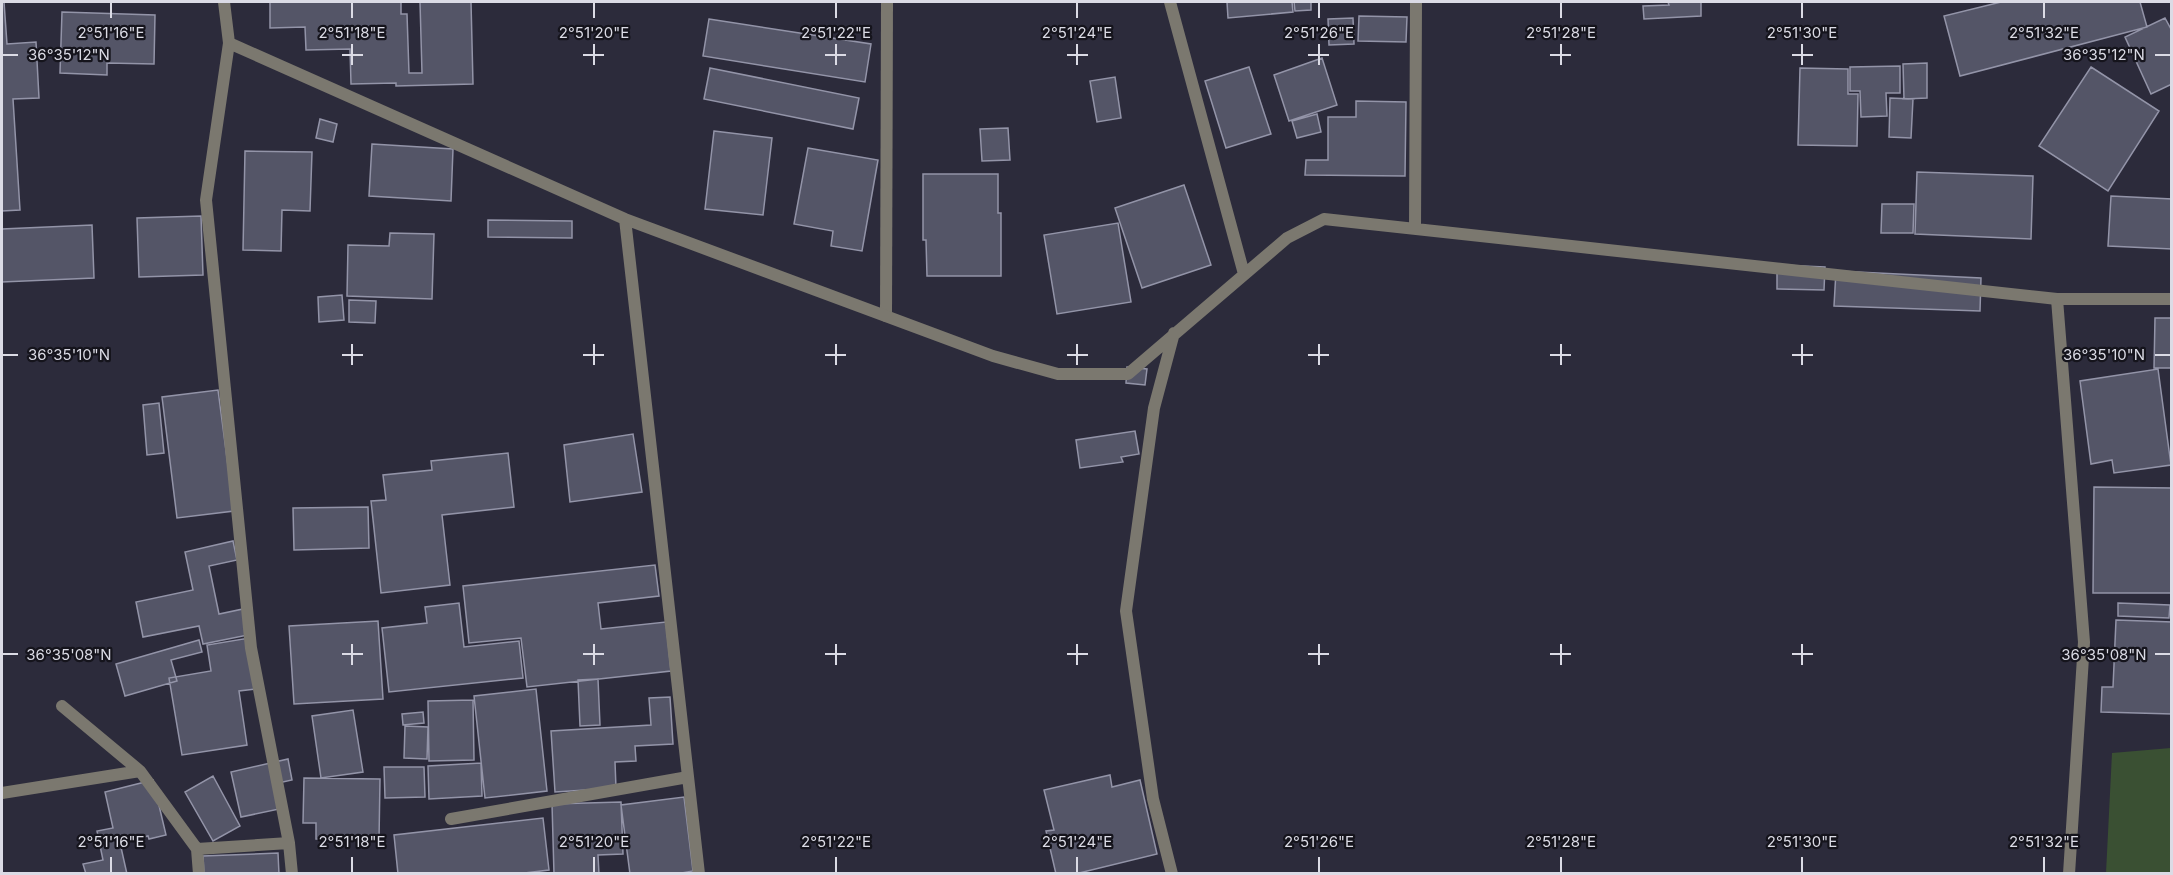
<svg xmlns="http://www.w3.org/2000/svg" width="2173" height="875" viewBox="0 0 2173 875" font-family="Inter,sans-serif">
  <rect width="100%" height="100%" fill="#2c2b3b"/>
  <path fill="#3a5033" d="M2171,748V873H2106L2112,753Z"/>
  <path fill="#545567" stroke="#9394a8" stroke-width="1.5" d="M2,2H4L7,44L36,42L39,98L13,99L20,210L2,211Z
    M270,2H401V14H407L409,73H422L420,2H471L473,84L396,86V83L351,84L350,49L306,50L305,27L270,28Z
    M1227,2H1292L1293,12L1228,18Z
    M1294,2H1311V10L1295,11Z
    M1668,2H1701V16L1644,19L1643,6L1669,5Z
    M2001,2H2140L2147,27L1960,76L1944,16Z
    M62,12L155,15L154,64L107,63V75L60,73Z
    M1359,16L1407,17L1406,42L1358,41Z
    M1353,18L1354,44L1329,45L1328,19Z
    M2165,18L2172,31V84L2151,94L2125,37Z
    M709,19L871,44L865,82L703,56Z
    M1322,58L1337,105L1289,121L1274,75Z
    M1927,63V98L1904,99L1903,64Z
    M1900,66V93H1886L1887,116L1861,117L1860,91H1850V67Z
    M1249,67L1271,134L1226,148L1205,81Z
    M2091,67L2159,111L2108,191L2039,146Z
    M710,68L859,98L853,129L704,99Z
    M1800,68L1848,69V94H1858L1857,146L1798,145Z
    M1115,77L1121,118L1097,122L1090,81Z
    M1890,98L1913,99L1911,138L1889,137Z
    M1356,101L1406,102L1405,176L1305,175L1306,160H1328V117H1356Z
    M1317,114L1321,132L1297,138L1292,121Z
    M320,119L337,124L333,142L316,138Z
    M1008,128L1010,160L982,161L980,129Z
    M714,131L772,138L763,215L705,209Z
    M372,144L453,149L451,201L369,196Z
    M808,148L878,160L862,251L831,246L833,231L794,224Z
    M245,151L312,152L310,211L282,210L281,251L243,250Z
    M1917,172L2033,176L2031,239L1915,234Z
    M923,174H998V213H1001V276H927L926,240H923Z
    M1184,185L1211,265L1142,288L1115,208Z
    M2111,196L2172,199V249L2108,246Z
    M1882,204H1914L1913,233H1881Z
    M201,216L203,275L139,277L137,218Z
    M488,220L572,221V238L488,237Z
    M1118,223L1131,302L1057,314L1044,235Z
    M92,225L94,278L2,282V229Z
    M390,233L434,234L432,299L347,296L348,245L389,246Z
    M1777,265L1825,267L1824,290L1777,289Z
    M1836,271L1981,278L1980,311L1834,306Z
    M342,295L344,320L319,322L318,297Z
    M349,300L376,301L375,323L349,322Z
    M2155,318H2172V368H2154Z
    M1127,367L1147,369L1145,385L1126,383Z
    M2158,369L2171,465L2114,473L2112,460L2091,464L2080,381Z
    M218,390L234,511L177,518L162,397Z
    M159,403L164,453L147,455L143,405Z
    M1135,431L1139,454L1121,457L1123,462L1080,468L1076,440Z
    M633,434L642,492L570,502L564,445Z
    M508,453L514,507L442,515L450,585L381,593L371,501L386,500L383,475L432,470L431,461Z
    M2094,487L2172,488V593H2093Z
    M368,507L369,548L294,550L293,508Z
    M233,541L237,560L209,566L219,614L243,609L248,635L203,644L199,626L143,637L136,602L193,590L185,552Z
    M655,565L659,596L598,603L601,629L666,622L671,671L527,687L521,638L469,643L463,586Z
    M459,603L464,647L519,641L523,678L389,692L382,628L427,623L425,607Z
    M2118,603L2170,605L2169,618L2118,616Z
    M2116,620L2172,622V714L2101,712L2102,687H2113Z
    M378,621L383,699L294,704L289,626Z
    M249,638L257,689L239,691L247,745L182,755L169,678L211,671L207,645Z
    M199,640L202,652L171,660L177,681L125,696L116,664Z
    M598,679L600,725L580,726L578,680Z
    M536,689L547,791L485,798L474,696Z
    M670,697L673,744L635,746L636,761L615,762L616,788L555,792L551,731L651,725L649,698Z
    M473,700L474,760L429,761L428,701Z
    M353,710L363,772L321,778L312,716Z
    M423,712L424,723L403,725L402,714Z
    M405,726L428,727L427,759L404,758Z
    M288,759L292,780L278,783L284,808L241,817L231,772Z
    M481,763L482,796L429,799L428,766Z
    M384,767H424L425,797L385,798Z
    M1110,775L1112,787L1140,780L1157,854L1075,874H1056L1046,831L1054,830L1044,790Z
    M213,776L240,826L213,841L185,792Z
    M304,778L380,779L379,840L316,839V823H303Z
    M153,780L166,835L149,839L148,836L120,843L127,874H86L83,864L103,860L97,831L113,828L105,792Z
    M684,797L693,871L676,874H630L621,805Z
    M621,802L623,854L598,855L599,874H554L552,804Z
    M543,818L549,870L516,874H398L394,835Z
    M278,853L279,874H204L203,856Z"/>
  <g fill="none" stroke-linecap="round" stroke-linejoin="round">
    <path stroke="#7b786f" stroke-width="12" d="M886,316L887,2"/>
    <path stroke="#7b786f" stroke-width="12" d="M224,2L229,43L625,219L993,356L1058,374H1128L1287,238L1324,219L2057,299
      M1170,2L1244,274
      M229,43L206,200L251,648L289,843L292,874
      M625,219L699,874
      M1415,229L1416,2
      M62,706L140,771L197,849L199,874
      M2,793L140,771
      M451,819L688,777
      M197,849L289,843
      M1172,874L1153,799L1126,611L1154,408L1174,333"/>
    <path stroke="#7b786f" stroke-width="12" d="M2069,874L2084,642L2057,299H2172"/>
  </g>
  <path fill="none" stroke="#dbdbe5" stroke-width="2" d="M111,3V18M352,3V18M594,3V18M836,3V18M1077,3V18M1319,3V18M1561,3V18M1802,3V18M2044,3V18M352,44V65M594,44V65M836,44V65M1077,44V65M1319,44V65M1561,44V65M1802,44V65M3,55H18M342,55H363M583,55H604M825,55H846M1067,55H1088M1308,55H1329M1550,55H1571M1792,55H1813M2155,55H2170M352,344V365M594,344V365M836,344V365M1077,344V365M1319,344V365M1561,344V365M1802,344V365M3,355H18M342,355H363M583,355H604M825,355H846M1067,355H1088M1308,355H1329M1550,355H1571M1792,355H1813M2155,355H2170M352,644V665M594,644V665M836,644V665M1077,644V665M1319,644V665M1561,644V665M1802,644V665M3,654H18M342,654H363M583,654H604M825,654H846M1067,654H1088M1308,654H1329M1550,654H1571M1792,654H1813M2155,654H2170M111,857V872M352,857V872M594,857V872M836,857V872M1077,857V872M1319,857V872M1561,857V872M1802,857V872M2044,857V872"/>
  <g font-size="15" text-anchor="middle" fill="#dbdbe5" stroke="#15141c" stroke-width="4.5" stroke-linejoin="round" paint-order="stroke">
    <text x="111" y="38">2°51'16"E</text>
    <text x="352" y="38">2°51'18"E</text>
    <text x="594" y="38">2°51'20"E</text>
    <text x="836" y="38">2°51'22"E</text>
    <text x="1077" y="38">2°51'24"E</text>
    <text x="1319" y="38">2°51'26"E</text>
    <text x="1561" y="38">2°51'28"E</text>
    <text x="1802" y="38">2°51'30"E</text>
    <text x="2044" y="38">2°51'32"E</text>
    <text x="69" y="60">36°35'12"N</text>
    <text x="2104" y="60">36°35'12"N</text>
    <text x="69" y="360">36°35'10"N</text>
    <text x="2104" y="360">36°35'10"N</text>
    <text x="69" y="660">36°35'08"N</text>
    <text x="2104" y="660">36°35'08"N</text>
    <text x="111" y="847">2°51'16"E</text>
    <text x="352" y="847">2°51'18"E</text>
    <text x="594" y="847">2°51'20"E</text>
    <text x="836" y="847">2°51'22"E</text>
    <text x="1077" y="847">2°51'24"E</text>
    <text x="1319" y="847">2°51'26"E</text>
    <text x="1561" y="847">2°51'28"E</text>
    <text x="1802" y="847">2°51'30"E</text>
    <text x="2044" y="847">2°51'32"E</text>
  </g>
  <rect width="2173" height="875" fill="none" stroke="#dbdbe5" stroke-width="6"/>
</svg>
